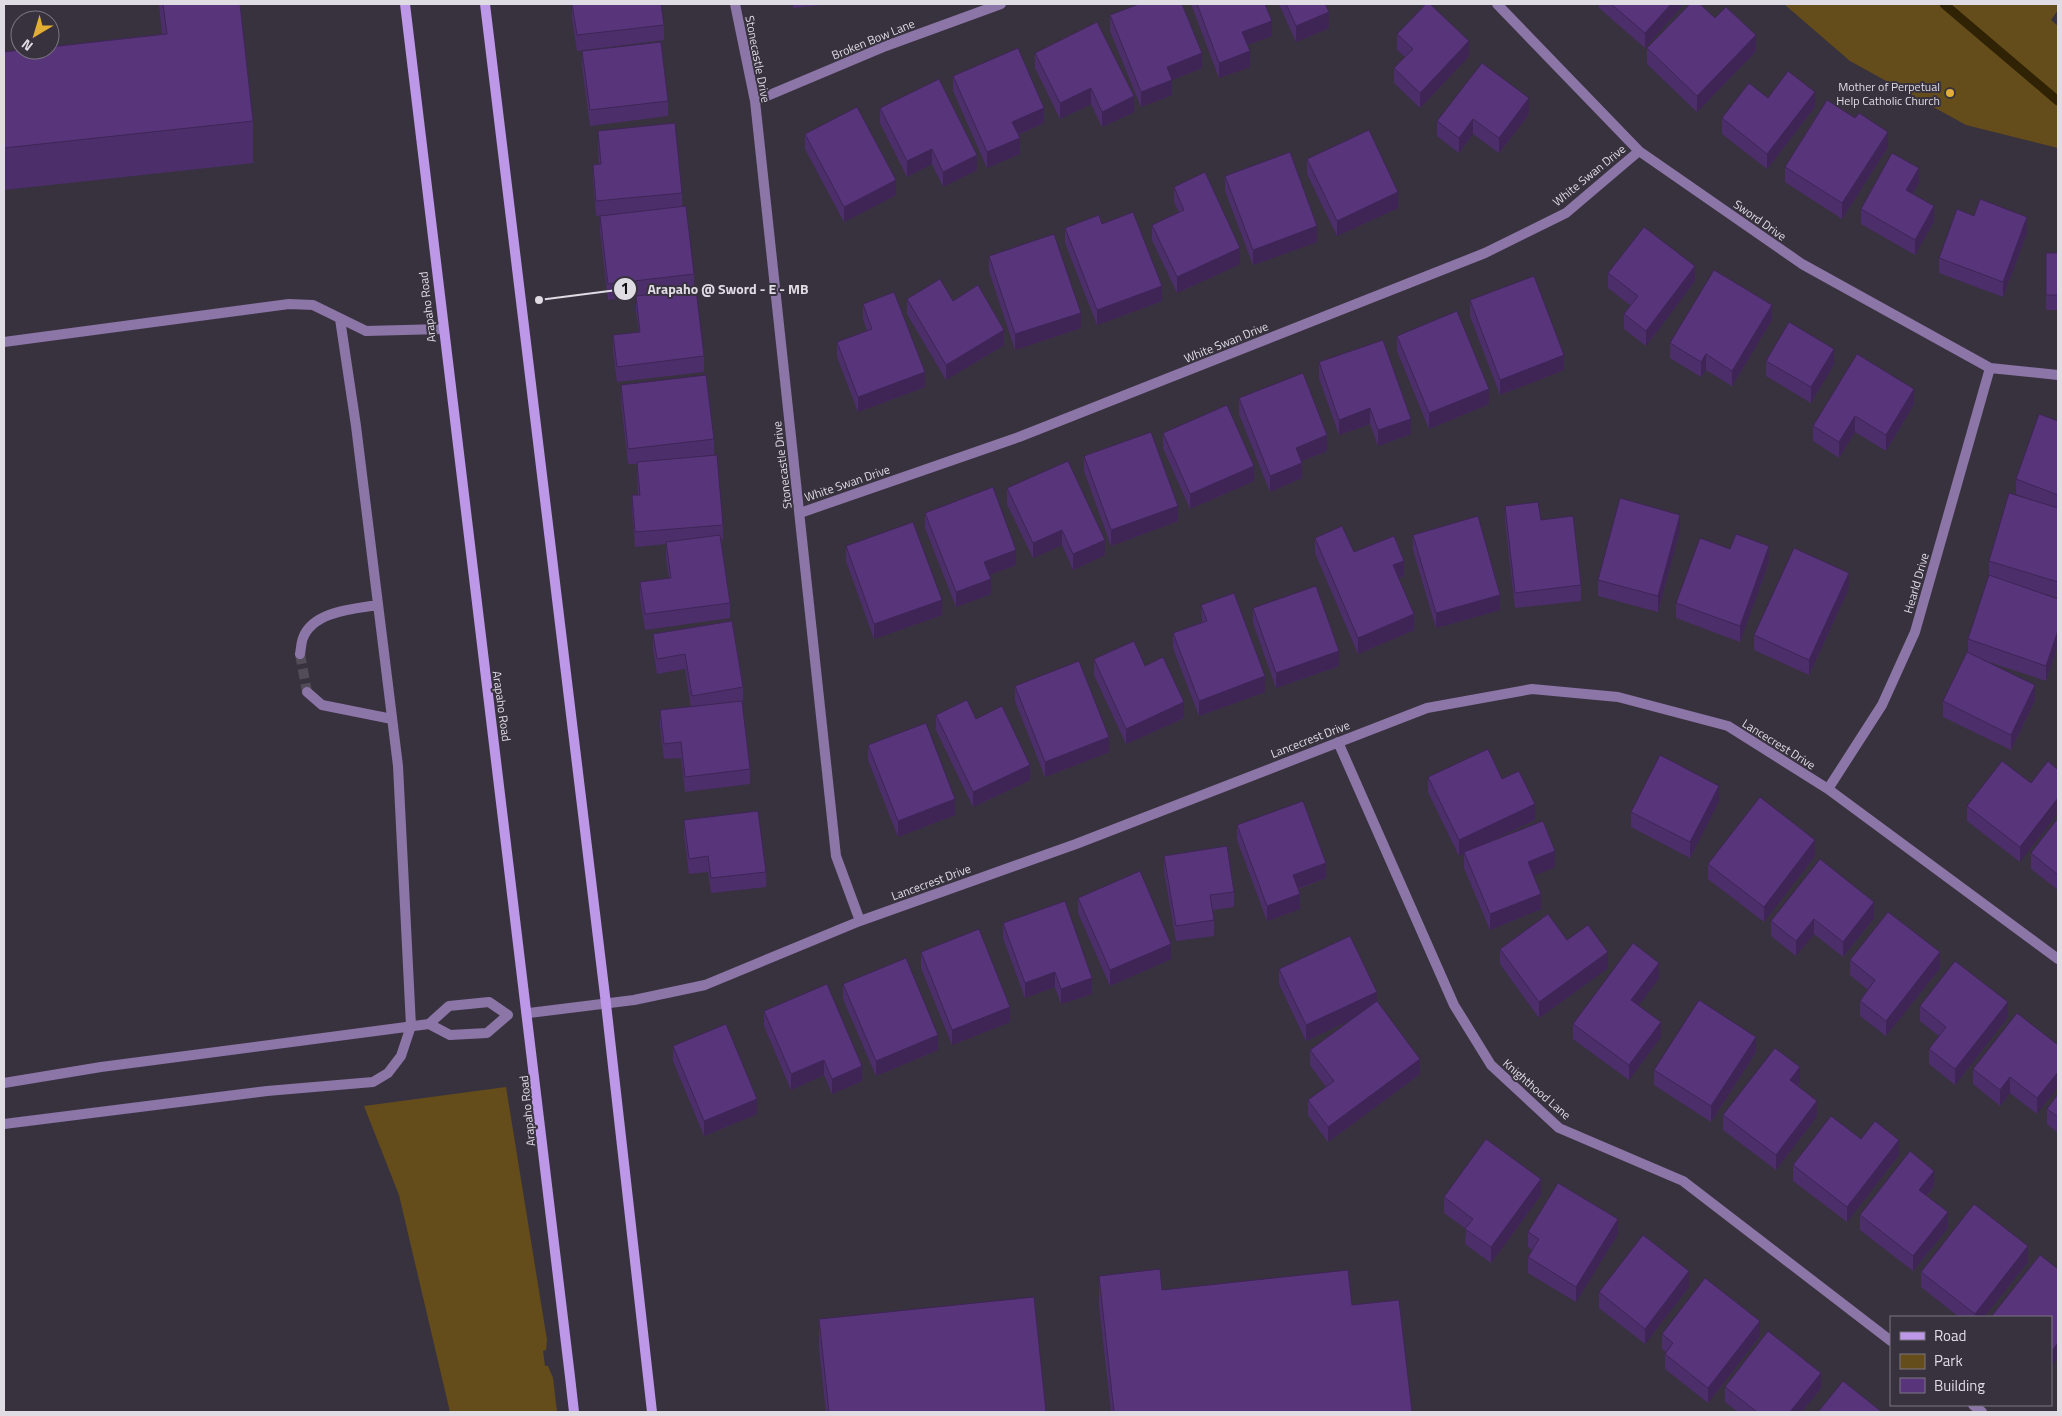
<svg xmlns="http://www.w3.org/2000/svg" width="2062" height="1416" viewBox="0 0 2062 1416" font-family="'Titillium Web',sans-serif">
  <rect width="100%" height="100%" fill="#38323f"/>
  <path fill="#644d1a" d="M1784,4H2058V10L2051,20L2058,26V148L1966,125L1850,61Z
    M506,1087L547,1340L546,1350L543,1351L545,1366H548L553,1378L557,1412H450L399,1195L364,1106Z"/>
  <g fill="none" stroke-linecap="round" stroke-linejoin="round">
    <path stroke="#2f2205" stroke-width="9" d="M1944,4L2058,101"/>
    <path stroke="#514c58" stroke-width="10" stroke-dasharray="10 5" stroke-linecap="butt" d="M300,654L307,692"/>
    <path stroke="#8c75a7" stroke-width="10" d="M735,4L755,101L836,856L860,921
      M1497,4L1639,151L1802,264L1990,368L2058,375
      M755,101L886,46L1001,4
      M4,342L289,304L313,305L366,331L442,329
      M800,513L1019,437L1485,253L1566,213L1639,151
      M300,654C301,649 301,643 303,638C313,611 354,609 378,605
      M307,692L322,705L392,719
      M1338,742L1454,1005L1491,1065L1559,1128L1683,1181L1891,1341
      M1828,789L1882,705L1915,632L1990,368
      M529,1013L634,1000L705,985L860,921L1076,844L1427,708L1532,689L1618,697L1728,726L1828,789L2058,959
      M4,1083L101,1067L429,1024L449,1006L489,1002L508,1015L487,1033L450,1035L429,1024
      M4,1124L267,1091L373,1082L388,1073L401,1056L411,1026L398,766L356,426L340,319
      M1973,1405L1982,1412"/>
    <path stroke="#bd97e8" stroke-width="10" d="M405,4C459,473 521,942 574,1412
      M485,4L606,1004L652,1412"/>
  </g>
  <path fill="#4c2e6a" d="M159,4H240L253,121V163L4,190V52L162,34Z
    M572,4L664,25V40L577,51L572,19Z
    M793,4H833L793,8Z
    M1191,4H1265L1272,36L1247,45L1250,67L1219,78Z
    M1279,4H1327H1325L1329,28L1296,42Z
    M1599,4H1684L1645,48L1599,8Z
    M1110,15L1202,68L1172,80V95L1141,107L1110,31Z
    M1715,18L1756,51L1697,112L1647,64V48Z
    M1397,34L1469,56L1420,108L1394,83V68L1405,57L1397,50Z
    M582,51L668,101V116L590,126L582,66Z
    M1035,53L1134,112L1102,127L1091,104L1060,119L1035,68Z
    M953,76L1044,123L1018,135L1020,154L987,168L953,91Z
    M1768,98L1815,107L1767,169L1722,134V118Z
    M880,108L977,170L943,187L932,164L907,177L880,123Z
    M1529,114L1499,153L1473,134L1459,153L1437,136V121Z
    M598,131L682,193V206L694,274V289L704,356V372L617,382L613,350V335L639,332L636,311V296L608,300L600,231V216L604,215L596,216L593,180V165L599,164L598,146Z
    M805,134L896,195L844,222L805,149Z
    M1888,147L1842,219L1785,182V167Z
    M1307,159L1398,208L1337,236L1307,174Z
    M1225,176L1317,242L1253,265L1225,191Z
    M1919,183L1912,194L1934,221L1915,255L1861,224V209Z
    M1174,187L1240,264L1177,293L1152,240V225L1179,212L1174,202Z
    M1974,216L2027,233L2003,297L1939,273V258Z
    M1102,224L1162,301L1097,325L1065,243V228Z
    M2046,253H2058V310H2046Z
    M989,256L1081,328L1015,350L989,271Z
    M1608,273L1695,281L1646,346L1624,329V314L1630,305L1608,288Z
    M907,299L953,301L1004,345L946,380L907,314Z
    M1470,300L1564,370L1500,395L1470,316Z
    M863,304L925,387L858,412L837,357V342L867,331L863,319Z
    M1772,320L1732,386L1706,370L1701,377L1670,358V343Z
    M1397,336L1489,404L1429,429L1397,351Z
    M1857,354L1914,404L1886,451L1855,432L1839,458L1813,441V426Z
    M1766,361L1834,364L1811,403L1766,376Z
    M1319,362L1411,434L1378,446L1370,424L1339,435L1319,378Z
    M621,385L714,439V455L694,457L723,525V540H721L730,603V618L645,630L640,598V582L669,578L666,558V544L635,547L632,511V495H638L637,477V464H628L621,401Z
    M1239,398L1327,451L1301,461L1302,478L1270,492L1239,414Z
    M2058,421V598L2036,591L2058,599V645L2046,681L1980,659L2035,700L2011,750L1943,717V701L1968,653V639L1989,577V561L2031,500L2016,494V479Z
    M1163,433L1254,481L1190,509L1163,448Z
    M1084,456L1178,521L1111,546L1084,471Z
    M1007,488L1105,555L1073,570L1062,545L1033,558L1007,504Z
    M1505,506L1541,520L1581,585V601L1515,608L1505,521Z
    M925,513L1016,565L989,575L991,594L956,607L925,528Z
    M1680,530L1658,612L1598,596V580Z
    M1413,535L1500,610L1436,628L1413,550Z
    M1315,538L1354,552L1404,576L1399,578L1414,630L1358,654L1315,553Z
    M846,546L942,615L874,639L846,561Z
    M1730,549L1769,562L1740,642L1676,618V603Z
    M1849,588L1809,675L1754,650V635Z
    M1201,605L1265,692L1199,716L1173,648V633L1202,622Z
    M1253,608L1339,666L1276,688L1253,623Z
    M653,634L743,687V703H742L750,769V784L685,792L681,758L664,759L660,726V710L691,707L685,669L657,674L653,649Z
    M1094,659L1145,666L1184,718L1126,744L1094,675Z
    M1015,686L1109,752L1045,777L1015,701Z
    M936,715L976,719L1030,780L973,807L936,730Z
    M868,745L955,815L898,837L868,760Z
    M1428,777L1502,779L1535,820L1475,848L1555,867L1533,875L1541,909L1490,930L1464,868V853L1459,856L1428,792Z
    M2031,783L2020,862L1967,821V806Z
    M1719,801L1690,858L1631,827V812Z
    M2058,818V890L2031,869V853Z
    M684,820L766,872V887L711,893L708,872L689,874L684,835Z
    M1237,825L1326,878L1298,889L1300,909L1267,921L1237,840Z
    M1164,856L1234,892V907L1213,910L1214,920V936L1176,941L1164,871Z
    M1815,856L1764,922L1708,879V864Z
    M1820,859L1874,918L1843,957L1814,934L1796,956L1771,936V921Z
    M1078,898L1171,959L1110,986L1078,913Z
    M1003,923L1092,994L1061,1004L1055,987L1025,998L1003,938Z
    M1500,949L1608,968L1539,1018L1500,964Z
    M921,952L1010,1022L952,1045L921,968Z
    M1850,960L1940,968L1886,1036L1860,1016V1001L1868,990L1850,975Z
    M1279,969L1377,1001L1420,1074L1328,1142L1308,1115V1100L1326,1087L1310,1065V1050L1352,1019L1306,1041L1279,984Z
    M1659,978L1638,1006L1661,1037L1629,1080L1573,1039V1024Z
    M843,984L938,1050L876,1076L843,999Z
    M1920,1006L2008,1017L1955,1085L1929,1064V1049L1939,1036L1920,1021Z
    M764,1011L862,1081L832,1094L824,1075L791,1090L764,1026Z
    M2058,1045L2037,1114L2010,1093L2000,1106L1973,1084V1069Z
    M673,1046L757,1114L704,1136L673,1061Z
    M1756,1052L1711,1122L1654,1085V1070Z
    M1800,1082L1798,1086L1817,1116L1776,1170L1723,1130V1115Z
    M2058,1094V1133L2047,1124V1109Z
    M1899,1155L1847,1222L1793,1181V1165Z
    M1934,1186L1927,1196L1948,1228L1913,1271L1860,1230V1215Z
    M1541,1195L1491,1263L1465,1244L1466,1229L1444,1213V1197Z
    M1528,1232L1618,1234L1576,1302L1528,1273V1257L1532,1250L1528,1247Z
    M2028,1262L1984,1317H1959L1921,1287V1272Z
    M1099,1276L1162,1290L1352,1305L1412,1412H1111L1099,1305Z
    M1689,1287L1645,1344L1599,1308V1292Z
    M819,1319L1046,1412H826L819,1348Z
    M1662,1334L1760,1336L1708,1403L1665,1369V1354L1666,1352L1662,1349Z
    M2058,1366V1383H2057V1367Z
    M1725,1387L1821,1388L1802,1412H1738L1725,1402Z"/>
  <path fill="#3e2556" d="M1671,4H1684L1645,48V33Z
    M1329,12V28L1296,42V26Z
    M1272,21V36L1242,47V32Z
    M1756,35V51L1697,112V96Z
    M1469,41V56L1420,108V93Z
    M1250,51V67L1219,78V63Z
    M1202,53V68L1172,80V95L1141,107V92L1167,67Z
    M1091,88V104L1060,119V103Z
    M1815,92V107L1767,169V154Z
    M1134,96V112L1102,127V112Z
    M1529,98V114L1499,153V138Z
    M1044,108V123L1012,137V122Z
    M1473,119V134L1459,153V138Z
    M1888,132V147L1842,219V203Z
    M1020,138V154L987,168V152Z
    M932,149V164L907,177V161Z
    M977,155V170L943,187V172Z
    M1919,168V183L1906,205V190Z
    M896,180V195L844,222V207Z
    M1398,192V208L1337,236V221Z
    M1934,206V221L1915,255V240Z
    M2027,217V233L2003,297V282Z
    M1317,226V242L1253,265V250Z
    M1240,248V264L1177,293V277Z
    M1695,266V281L1646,346V331Z
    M1162,286V301L1097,325V310Z
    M1772,305V320L1732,386V371Z
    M1081,313V328L1015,350V334Z
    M1004,330V345L946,380V365Z
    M1834,349V364L1811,403V387Z
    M1706,354V370L1701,377V362Z
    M1564,355V370L1500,395V380Z
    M925,372V387L858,412V397Z
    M1489,389V404L1429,429V413Z
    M1914,389V404L1886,451V435Z
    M1370,408V424L1339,435V420Z
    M1855,416V432L1839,458V442Z
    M1411,419V434L1378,446V430Z
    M1327,435V451L1296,463V448Z
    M1302,463V478L1270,492V476Z
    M1254,466V481L1190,509V494Z
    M1178,506V521L1111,546V530Z
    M1680,515V530L1658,612V596Z
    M1062,530V545L1033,558V543Z
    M1105,540V555L1073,570V554Z
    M1769,546V562L1740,642V626Z
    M1016,550V565L984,577V562Z
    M1404,561V576L1393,580V565Z
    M1849,573V588L1809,675V660Z
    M991,579V594L956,607V592Z
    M1500,595V610L1436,628V613Z
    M942,600V615L874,639V624Z
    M1414,614V630L1358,654V638Z
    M2058,630V645L2046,681V666Z
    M1339,651V666L1276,688V673Z
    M1265,676V692L1199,716V701Z
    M2035,685V700L2011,750V735Z
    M1184,702V718L1126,744V729Z
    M1109,737V752L1045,777V762Z
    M1030,765V780L973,807V792Z
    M1719,786V801L1690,858V842Z
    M2058,798V813L2020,862V847Z
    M955,799V815L898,837V821Z
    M1535,804V820L1459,856V840Z
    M1815,840V856L1764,922V907Z
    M1555,851V867L1528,878V862Z
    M1326,863V878L1293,890V875Z
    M1300,894V909L1267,921V906Z
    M1541,894V909L1490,930V914Z
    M1874,902V918L1843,957V942Z
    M1814,919V934L1796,956V941Z
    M1171,944V959L1110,986V970Z
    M1608,952V968L1539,1018V1002Z
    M1940,952V968L1886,1036V1021Z
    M1659,963V978L1631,1016V1000Z
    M1055,972V987L1025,998V983Z
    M1092,978V994L1061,1004V989Z
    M1377,992V1007L1306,1041V1025Z
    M2008,1002V1017L1955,1085V1069Z
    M1010,1007V1022L952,1045V1030Z
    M1661,1022V1037L1629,1080V1065Z
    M938,1035V1050L876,1076V1061Z
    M1756,1037V1052L1711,1122V1106Z
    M1420,1059V1074L1328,1142V1127Z
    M824,1060V1075L791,1090V1074Z
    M862,1066V1081L832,1094V1079Z
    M1800,1067V1082L1790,1095V1080Z
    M2058,1072V1087L2037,1114V1098Z
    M2010,1077V1093L2000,1106V1090Z
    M757,1099V1114L704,1136V1121Z
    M1817,1101V1116L1776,1170V1155Z
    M1899,1140V1155L1847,1222V1207Z
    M1934,1171V1186L1919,1205V1190Z
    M1541,1179V1195L1491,1263V1247Z
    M1948,1212V1228L1913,1271V1256Z
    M1618,1219V1234L1576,1302V1287Z
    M2028,1246V1262L1984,1317H1975V1314Z
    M1689,1271V1287L1645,1344V1329Z
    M1760,1321V1336L1708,1403V1388Z
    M2058,1343V1358L2051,1367V1352Z
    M1821,1373V1388L1802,1412H1790Z"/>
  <path fill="#58357b" stroke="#3e2556" d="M163,4H240L253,121L4,148V52L20,50H50V47L167,34Z
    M572,4H661L664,25L577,35Z
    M1139,4H1182L1202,53L1167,67L1172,80L1141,92L1110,15Z
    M1197,4H1265L1272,21L1242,32L1250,51L1219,63Z
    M1286,4H1325L1329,12L1296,26Z
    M1426,4H1430L1469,41L1420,93L1394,68L1413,49L1397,34Z
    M1611,4H1671L1645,33Z
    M1690,4H1700L1715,18L1726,7L1756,35L1697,96L1647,48Z
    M1097,22L1134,96L1102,112L1091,88L1060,103L1035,53Z
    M661,42L668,101L590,110L582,51Z
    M1018,48L1044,108L1012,122L1020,138L987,152L953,76Z
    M1482,63L1529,98L1499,138L1473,119L1459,138L1437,121Z
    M1788,71L1815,92L1767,154L1722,118L1749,83L1768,98Z
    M939,79L977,155L943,172L932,149L907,161L880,108Z
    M1827,100L1855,118L1859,113L1888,132L1842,203L1785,167Z
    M857,107L896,180L844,207L805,134Z
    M675,123L682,193L596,201L593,165L601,164L598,131Z
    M1369,130L1398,192L1337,221L1307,159Z
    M1290,152L1317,226L1253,250L1225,176Z
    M1892,153L1919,168L1906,190L1934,206L1915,240L1861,209Z
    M1205,172L1240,248L1177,277L1152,225L1184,210L1174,187Z
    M1980,199L2027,217L2003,282L1939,258L1957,209L1974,216Z
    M686,206L694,274L608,284L600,216Z
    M1133,212L1162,286L1097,310L1065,228L1099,215L1102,224Z
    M1644,227L1695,266L1646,331L1624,314L1638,296L1608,273Z
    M1054,234L1081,313L1015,334L989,256Z
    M2046,253H2058V295H2046Z
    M1714,270L1772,305L1732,371L1706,354L1701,362L1670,343Z
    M1534,276L1564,355L1500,380L1470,300Z
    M940,279L953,301L978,285L1004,330L946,365L907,299Z
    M696,289L704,356L617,367L613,335L640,332L636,296Z
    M894,292L925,372L858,397L837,342L872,329L863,304Z
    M1457,311L1489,389L1429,413L1397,336Z
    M1789,322L1834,349L1811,387L1766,361Z
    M1383,340L1411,419L1378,430L1370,408L1339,420L1319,362Z
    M1857,354L1914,389L1886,435L1855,416L1839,442L1813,426Z
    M1303,373L1327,435L1296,448L1302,463L1270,476L1239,398Z
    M706,375L714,439L628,449L621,385Z
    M1227,405L1254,466L1190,494L1163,433Z
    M2039,414L2058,421V495L2016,479Z
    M1151,432L1178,506L1111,530L1084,456Z
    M717,455L723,525L635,532L632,495H640L637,462Z
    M1068,461L1105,540L1073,554L1062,530L1033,543L1007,488Z
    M993,487L1016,550L984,562L991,579L956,592L925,513Z
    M2009,493L2058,508V582L1989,561Z
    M1620,498L1680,515L1658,596L1598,580Z
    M1538,502L1541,520L1573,516L1581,585L1515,593L1505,506Z
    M1478,516L1500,595L1436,613L1413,535Z
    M913,522L942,600L874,624L846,546Z
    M1342,526L1354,552L1394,536L1404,561L1393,565L1414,614L1358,638L1315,538Z
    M1736,534L1769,546L1740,626L1676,603L1700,538L1730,549Z
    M720,535L730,603L645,614L640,582L671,578L666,542Z
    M1794,548L1849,573L1809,660L1754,635Z
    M1989,575L2058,599V630L2046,666L1968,639Z
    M1316,586L1339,651L1276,673L1253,608Z
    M1234,593L1265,676L1199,701L1173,633L1207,621L1201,605Z
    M732,621L743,687L692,696L685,654L657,659L653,634Z
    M1134,641L1145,666L1163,657L1184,702L1126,729L1094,659Z
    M1967,652L2035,685L2011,735L1943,701Z
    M1079,661L1109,737L1045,762L1015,686Z
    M967,700L976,719L1002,706L1030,765L973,792L936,715Z
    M742,701L750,769L685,777L681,742L664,744L660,710Z
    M926,723L955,799L898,821L868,745Z
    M1488,749L1502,779L1519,771L1535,804L1459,840L1428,777Z
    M1660,755L1719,786L1690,842L1631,812Z
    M2002,761L2031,783L2048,761L2058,770V798L2020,847L1967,806Z
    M1760,797L1815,840L1764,907L1708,864Z
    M1303,801L1326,863L1293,875L1300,894L1267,906L1237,825Z
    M758,811L766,872L711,878L708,856L689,859L684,820Z
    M2058,818V875L2031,853Z
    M1543,821L1555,851L1528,862L1541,894L1490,914L1464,852Z
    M1227,846L1234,892L1210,895L1214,920L1176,926L1164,856Z
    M1820,859L1874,902L1843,942L1814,919L1796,941L1771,921Z
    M1140,871L1171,944L1110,970L1078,898Z
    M1065,901L1092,978L1061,989L1055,972L1025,983L1003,923Z
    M1888,912L1940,952L1886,1021L1860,1001L1875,980L1850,960Z
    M1548,914L1567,940L1588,925L1608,952L1539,1002L1500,949Z
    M979,929L1010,1007L952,1030L921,952Z
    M1350,936L1377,992L1306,1025L1279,969Z
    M1633,943L1659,963L1631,1000L1661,1022L1629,1065L1573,1024Z
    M906,958L938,1035L876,1061L843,984Z
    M1955,961L2008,1002L1955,1069L1929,1049L1946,1027L1920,1006Z
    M827,984L862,1066L832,1079L824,1060L791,1074L764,1011Z
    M1699,1000L1756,1037L1711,1106L1654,1070Z
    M1377,1001L1420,1059L1328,1127L1308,1100L1334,1081L1310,1050Z
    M2017,1013L2058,1045V1072L2037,1098L2010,1077L2000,1090L1973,1069Z
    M726,1024L757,1099L704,1121L673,1046Z
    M1775,1048L1800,1067L1790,1080L1817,1101L1776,1155L1723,1115Z
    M2058,1094V1117L2047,1109Z
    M1831,1116L1861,1139L1875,1121L1899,1140L1847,1207L1793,1165Z
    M1486,1139L1541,1179L1491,1247L1465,1229L1473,1219L1444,1197Z
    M1910,1151L1934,1171L1919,1190L1948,1212L1913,1256L1860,1215Z
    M1558,1183L1618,1219L1576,1287L1528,1257L1539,1239L1528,1232Z
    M1974,1204L2028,1246L1975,1314L1921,1272Z
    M1643,1235L1689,1271L1645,1329L1599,1292Z
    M2040,1255L2058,1269V1343L2051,1352V1317H1991Z
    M1160,1269L1162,1290L1348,1270L1352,1305L1399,1300L1412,1412H1114L1099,1276Z
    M1705,1278L1760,1321L1708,1388L1665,1354L1673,1343L1662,1334Z
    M1034,1297L1046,1412H829L819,1319Z
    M1768,1331L1821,1373L1790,1412H1757L1725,1387Z
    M1843,1381L1882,1412H1818Z"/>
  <circle fill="#e3ae34" stroke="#38323f" stroke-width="2" cx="1950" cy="93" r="5"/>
  <g text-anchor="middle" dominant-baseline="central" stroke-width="4" stroke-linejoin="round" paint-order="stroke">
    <g font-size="12" fill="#dfdce4" stroke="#38323f">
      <text transform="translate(873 39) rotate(-22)">Broken Bow Lane</text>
      <text transform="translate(758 59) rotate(79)">Stonecastle Drive</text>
      <text transform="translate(1589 175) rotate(-39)">White Swan Drive</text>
      <text transform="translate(1760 220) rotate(35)">Sword Drive</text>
      <text transform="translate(427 307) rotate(-97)">Arapaho Road</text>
      <text transform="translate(1226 342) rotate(-22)">White Swan Drive</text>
      <text transform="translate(782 465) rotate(-97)">Stonecastle Drive</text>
      <text transform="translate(847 483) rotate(-19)">White Swan Drive</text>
      <text transform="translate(1916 583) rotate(-74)">Hearld Drive</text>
      <text transform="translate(502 706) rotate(82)">Arapaho Road</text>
      <text transform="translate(1310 739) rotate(-21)">Lancecrest Drive</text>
      <text transform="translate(1779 744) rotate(32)">Lancecrest Drive</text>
      <text transform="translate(931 882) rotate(-20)">Lancecrest Drive</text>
      <text transform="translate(1537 1089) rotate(41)">Knighthood Lane</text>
      <text transform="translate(527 1111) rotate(-96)">Arapaho Road</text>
    </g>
    <g font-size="12" fill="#dfdce4" stroke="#38323f" text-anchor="end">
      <text x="1940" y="86">Mother of Perpetual<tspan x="1940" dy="14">Help Catholic Church</tspan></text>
    </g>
  </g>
  <path fill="none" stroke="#dfdce4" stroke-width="2" d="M539 300L625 289"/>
  <g fill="#dfdce4" stroke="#38323f" stroke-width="2">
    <circle cx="539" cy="300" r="5"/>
    <circle cx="625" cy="289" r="12"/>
  </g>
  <g font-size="15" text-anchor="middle" font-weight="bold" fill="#111">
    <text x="625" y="294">1</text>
  </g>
  <g font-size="14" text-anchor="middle" font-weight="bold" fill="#dfdce4" stroke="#38323f" stroke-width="4" stroke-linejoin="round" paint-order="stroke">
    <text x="728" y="294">Arapaho @ Sword - E - MB</text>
  </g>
  <rect width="2062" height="1416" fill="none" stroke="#dfdce4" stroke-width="10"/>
  <rect x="1890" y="1316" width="162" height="90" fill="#38323f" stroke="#7b7681"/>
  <rect x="1900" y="1332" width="25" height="8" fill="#bd97e8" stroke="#7b7681"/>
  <text x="1934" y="1341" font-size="15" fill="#dfdce4">Road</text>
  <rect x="1900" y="1354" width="25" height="15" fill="#644d1a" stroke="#7b7681"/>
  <text x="1934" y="1366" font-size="15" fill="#dfdce4">Park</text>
  <rect x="1900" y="1378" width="25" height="15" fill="#58357b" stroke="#7b7681"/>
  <text x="1934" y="1391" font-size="15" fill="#dfdce4">Building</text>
  <g transform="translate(35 35) rotate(218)"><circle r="24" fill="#38323f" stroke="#7b7681"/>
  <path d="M0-4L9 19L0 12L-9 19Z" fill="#e3ae34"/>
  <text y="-8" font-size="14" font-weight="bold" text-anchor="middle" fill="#dfdce4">N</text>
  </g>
</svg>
